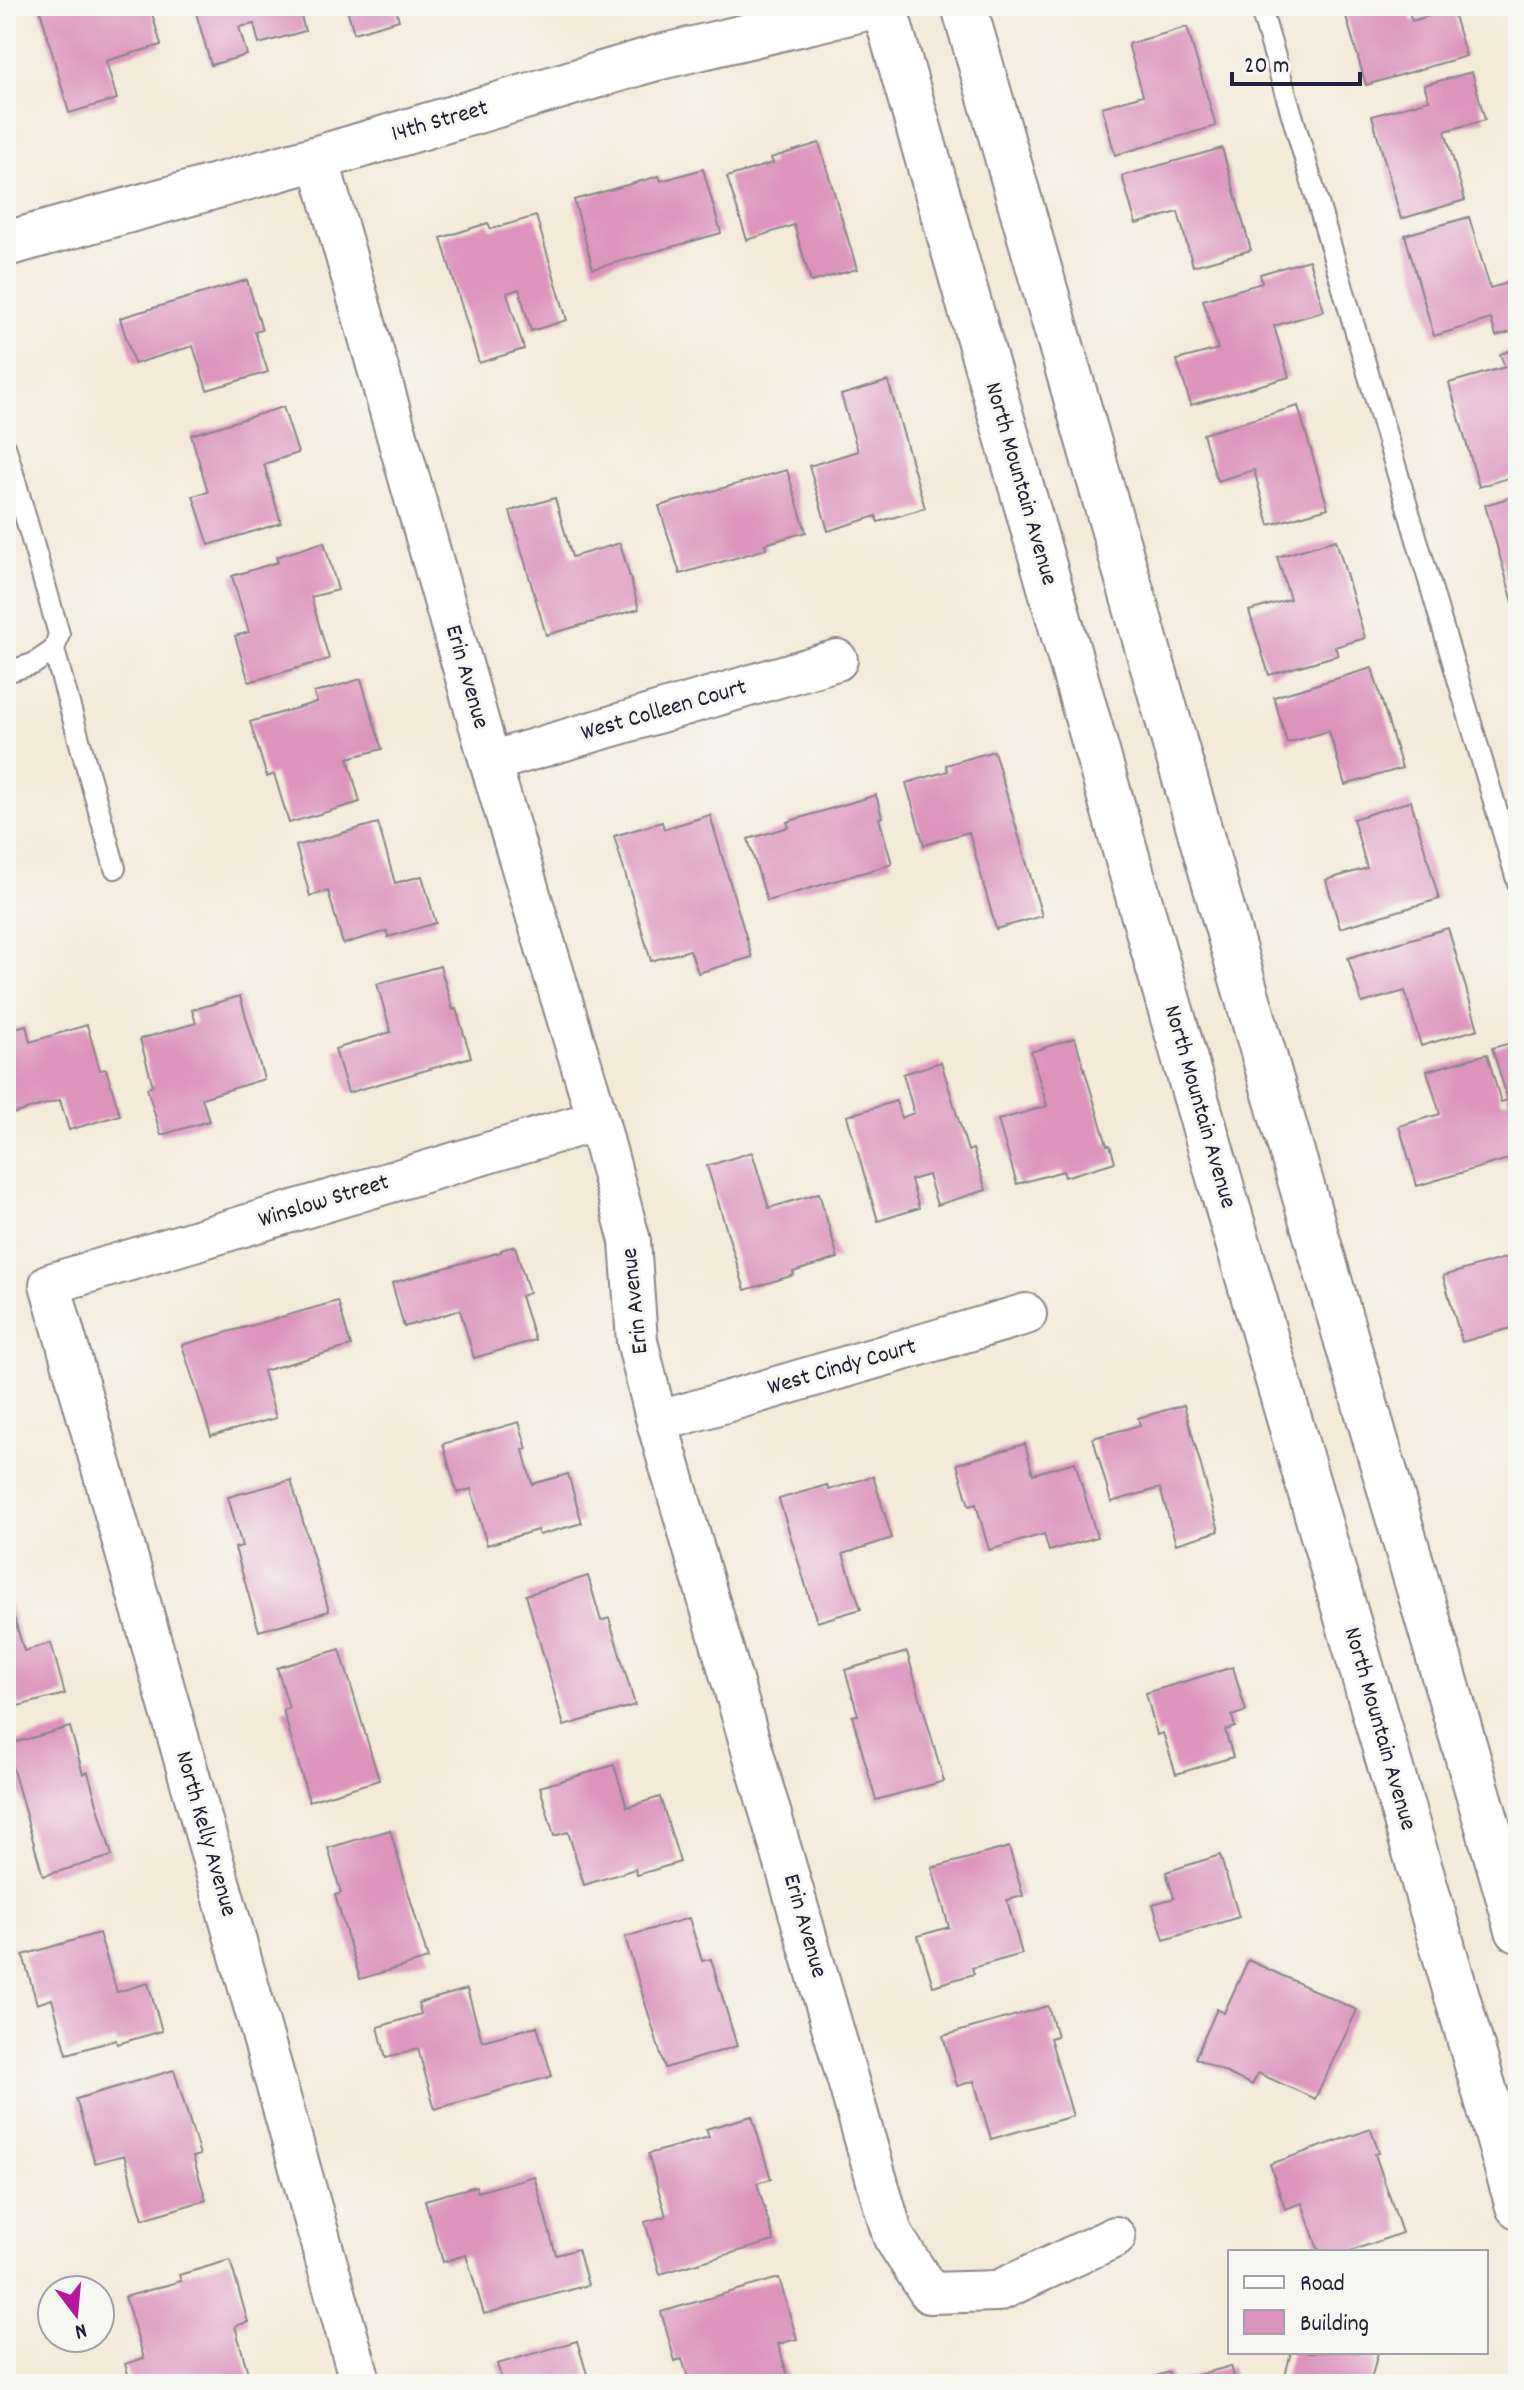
<svg xmlns="http://www.w3.org/2000/svg" width="1524" height="2390" viewBox="0 0 1524 2390" font-family="Dekko,sans-serif">
  <rect width="100%" height="100%" fill="#f6f6f2"/>
  <filter id="ink" filterUnits="userSpaceOnUse"><feTurbulence type="fractalNoise" baseFrequency=".0125" numOctaves="2"/><feDisplacementMap in="SourceGraphic" scale="16" xChannelSelector="R" yChannelSelector="G"/><feConvolveMatrix kernelMatrix="1 2 1 2 8 2 1 2 1" color-interpolation-filters="sRGB"/></filter>
  <filter id="wash" filterUnits="userSpaceOnUse"><feTurbulence type="fractalNoise" baseFrequency=".006" numOctaves="4" result="noise"/><feDisplacementMap in="SourceGraphic" scale="32" xChannelSelector="R" yChannelSelector="G"/><feGaussianBlur stdDeviation="1.8" result="paint"/><feColorMatrix in="noise" values="0 0 0 0 0 0 0 0 0 0 0 0 0 0 0 0 0 1.4 0 .05"/><feComposite in="paint" operator="in"/></filter>
  <g filter="url(#wash)">
    <rect width="100%" height="100%" fill="#f3ead9"/>
    <g id="blocks">
      <path fill="#dc94bd" d="M39,6H150L161,45L106,61L117,99L69,113Z
        M194,6H298L305,31L259,44L254,24L239,27L247,55L211,65Z
        M346,6H395L399,20L354,33Z
        M1343,6H1407L1412,21L1452,9L1466,56L1366,85Z
        M1187,27L1216,126L1115,155L1102,107L1143,95L1128,44Z
        M1472,72L1485,120L1445,131L1465,200L1401,219L1372,116L1429,100L1424,85Z
        M819,143L857,269L811,282L794,225L747,240L727,177L773,163L771,158Z
        M1222,148L1251,250L1193,266L1178,212L1136,224L1122,176Z
        M703,169L721,233L593,269L574,200L659,176L661,181Z
        M536,216L567,320L531,331L519,289L507,293L524,349L479,363L441,238L488,223L491,229Z
        M1469,217L1490,288L1518,280V330L1496,336L1491,319L1434,336L1405,235Z
        M1309,260L1324,311L1274,326L1289,377L1191,405L1177,360L1218,349L1203,300L1262,283L1260,274Z
        M247,280L262,330L255,332L268,372L207,390L193,346L134,364L120,318Z
        M1518,348V475L1479,487L1449,383L1505,367L1500,354Z
        M888,381L925,508L878,522L876,516L828,531L809,466L858,451L841,395Z
        M1298,406L1328,508L1269,525L1254,470L1217,481L1203,434Z
        M283,407L298,453L264,464L281,523L209,545L193,496L208,492L191,435Z
        M787,470L806,532L765,544L766,549L680,574L659,506Z
        M1518,495V600L1513,602L1485,505Z
        M555,498L572,557L620,543L639,609L546,635L510,511Z
        M1336,540L1365,638L1335,647L1338,655L1269,675L1249,611L1290,599L1277,557Z
        M324,542L338,590L311,597L329,659L249,682L235,636L249,632L232,576L278,562L276,557Z
        M1372,668L1402,768L1345,785L1329,731L1287,743L1274,697Z
        M361,679L382,749L348,758L360,802L289,823L274,774L267,777L250,722L317,702L314,693Z
        M994,751L1042,916L996,929L969,832L924,845L906,783L948,771L946,765Z
        M876,795L882,817L879,818L892,864L767,901L748,839L789,827L787,822Z
        M1411,801L1439,899L1340,928L1326,880L1367,868L1353,819Z
        M710,815L752,957L698,973L690,950L651,961L614,836L662,822L664,829Z
        M378,823L395,883L422,876L436,923L388,937L387,931L343,944L328,891L310,896L296,846Z
        M1448,928L1478,1029L1421,1046L1405,991L1362,1003L1348,958Z
        M440,966L453,1010L456,1009L471,1057L348,1093L335,1049L391,1032L377,984Z
        M240,996L264,1079L202,1098L209,1121L161,1135L147,1088L153,1086L140,1039L196,1023L192,1010Z
        M26,1025L30,1042L87,1025L100,1070L106,1069L120,1115L69,1130L60,1100L6,1116V1031Z
        M1075,1038L1107,1145H1110L1115,1162L1065,1177L1063,1171L1017,1184L998,1120L1047,1106L1031,1052Z
        M1518,1041V1156L1417,1186L1399,1126L1440,1114L1427,1071L1487,1054L1501,1102L1508,1100L1492,1048Z
        M941,1062L968,1151L973,1149L986,1190L937,1205L928,1175L911,1180L919,1208L878,1221L847,1116L896,1101L901,1118L914,1113L903,1074Z
        M752,1152L769,1208L819,1193L838,1258L793,1272L794,1275L745,1290L707,1166Z
        M515,1246L529,1293L521,1296L535,1340L474,1358L460,1310L404,1327L392,1283L501,1252V1250Z
        M1518,1254V1326L1462,1342L1443,1276Z
        M338,1301L351,1346L263,1371L276,1418L211,1436L182,1345Z
        M1184,1405L1219,1531L1176,1544L1160,1488L1111,1502L1093,1438L1140,1425L1138,1418Z
        M519,1422L527,1449L523,1450L532,1484L568,1474L582,1523L539,1535L537,1530L487,1545L471,1489L457,1493L443,1444Z
        M1025,1444L1033,1474L1075,1462L1097,1537L1049,1551L1044,1534L989,1550L976,1504L969,1506L957,1464Z
        M873,1476L892,1538L843,1554L861,1609L817,1622L779,1499L827,1485L829,1490Z
        M291,1480L329,1611L259,1631L235,1548L242,1546L228,1497Z
        M588,1576L601,1621L609,1618L635,1705L564,1726L526,1595Z
        M6,1590L24,1651L51,1643L65,1694L18,1706L17,1699L6,1702Z
        M340,1649L379,1780L309,1801L283,1710L289,1708L277,1668Z
        M907,1652L944,1781L876,1800L852,1716L858,1715L845,1670Z
        M1233,1667L1246,1711L1232,1716L1235,1727L1225,1730L1233,1757L1176,1774L1163,1733L1157,1735L1146,1693Z
        M70,1727L83,1774L88,1772L112,1856L43,1876L6,1745Z
        M614,1765L627,1807L660,1797L680,1862L637,1875L635,1869L584,1885L568,1832L554,1836L540,1787Z
        M390,1830L428,1959L360,1979L335,1895L341,1893L328,1848Z
        M1009,1847L1023,1896L1007,1900L1022,1954L972,1968L974,1974L933,1986L918,1936L949,1927L932,1868Z
        M1220,1855L1239,1917L1164,1940L1153,1904L1174,1898L1166,1872Z
        M689,1918L702,1961L711,1959L737,2046L665,2068L625,1937Z
        M99,1933L117,1992L148,1983L162,2031L117,2044L116,2040L67,2054L52,1999L37,2004L23,1955Z
        M1248,1960L1357,2010L1315,2099L1258,2073L1252,2085L1195,2058L1217,2009L1224,2013Z
        M467,1989L482,2041L537,2026L552,2076L435,2109L418,2049L386,2058L378,2027L421,2014L418,2003Z
        M1048,2006L1057,2036L1050,2038L1073,2116L991,2139L974,2081L957,2086L943,2036Z
        M174,2070L200,2155L193,2157L206,2200L143,2219L124,2155L95,2163L76,2099Z
        M752,2116L771,2179L757,2183L774,2241L660,2274L645,2222L666,2216L648,2154L709,2137L706,2129Z
        M1371,2129L1379,2153L1375,2154L1402,2233L1348,2252H1319L1302,2203L1285,2209L1270,2164Z
        M534,2176L556,2255L578,2249L588,2285L484,2314L466,2255L443,2262L425,2200L476,2186L478,2192Z
        M230,2260L248,2322L235,2326L251,2384H131L125,2364L144,2358L125,2297L181,2281L179,2275Z
        M779,2278L797,2339L778,2344L790,2384H690L682,2359L675,2361L661,2312Z
        M577,2341L590,2384H503L497,2364Z
        M1291,2352H1378L1370,2384H1283Z
        M1231,2366L1236,2384H1131L1169,2372L1172,2382Z"/>
    </g>
  </g>
  <g filter="url(#ink)">
    <use href="#blocks" fill-opacity="0" stroke="#8a868a" stroke-width="2"/>
    <g fill="none" stroke-linecap="round" stroke-linejoin="round">
      <defs>
        <path id="service" d="M1260,6L1518,883
          M6,449L59,634L54,650L33,664L6,672
          M54,650L115,868"/>
        <path id="minor" d="M318,158L490,762L598,1120L630,1241L637,1341L657,1422L893,2236L930,2293L998,2291L1115,2237
          M490,762L837,660
          M657,1422L1026,1314
          M361,2384L50,1284L598,1120"/>
        <path id="tertiary" d="M6,244L318,158L656,58L875,6"/>
        <path id="primary" d="M884,6L1195,1095L1518,2206
          M964,6L1271,1080L1518,1930"/>
      </defs>
      <use href="#service" stroke="#8a868a" stroke-width="24"/>
      <use href="#minor" stroke="#8a868a" stroke-width="44"/>
      <use href="#tertiary" stroke="#8a868a" stroke-width="48"/>
      <use href="#primary" stroke="#8a868a" stroke-width="48"/>
      <use href="#service" stroke="#fff" stroke-width="20"/>
      <use href="#minor" stroke="#fff" stroke-width="40"/>
      <use href="#tertiary" stroke="#fff" stroke-width="44"/>
      <use href="#primary" stroke="#fff" stroke-width="44"/>
    </g>
  </g>
  <g text-anchor="middle" dominant-baseline="central" stroke-width="6" stroke-linejoin="round" paint-order="stroke">
    <g font-size="24" fill="#22223b" stroke="#f6f6f2">
      <text transform="translate(440 122) rotate(-16)">14th Street</text>
      <text transform="translate(1020 484) rotate(74)">North Mountain Avenue</text>
      <text transform="translate(466 677) rotate(74)">Erin Avenue</text>
      <text transform="translate(664 711) rotate(-16)">West Colleen Court</text>
      <text transform="translate(1199 1107) rotate(74)">North Mountain Avenue</text>
      <text transform="translate(324 1202) rotate(-17)">Winslow Street</text>
      <text transform="translate(636 1301) rotate(-96)">Erin Avenue</text>
      <text transform="translate(842 1368) rotate(-16)">West Cindy Court</text>
      <text transform="translate(1379 1729) rotate(74)">North Mountain Avenue</text>
      <text transform="translate(205 1834) rotate(74)">North Kelly Avenue</text>
      <text transform="translate(804 1926) rotate(74)">Erin Avenue</text>
    </g>
  </g>
  <rect width="1524" height="2390" fill="none" stroke="#f6f6f2" stroke-width="32"/>
  <rect x="1228" y="2250" width="260" height="104" fill="#f6f6f2" stroke="#a1a1a9" stroke-width="2"/>
  <rect x="1244" y="2276" width="40" height="12" fill="#ffffff" stroke="#a1a1a9" stroke-width="2"/>
  <text x="1300" y="2290" font-size="24" fill="#22223b">Road</text>
  <rect x="1244" y="2310" width="40" height="24" fill="#dc94bd" stroke="#a1a1a9" stroke-width="2"/>
  <text x="1300" y="2330" font-size="24" fill="#22223b">Building</text>
  <g transform="translate(76 2314) rotate(164)"><circle r="38" fill="#f6f6f2" stroke="#a1a1a9" stroke-width="2"/>
  <path d="M0-6L14 30L0 20L-14 30Z" fill="#b5179e"/>
  <text y="-12" font-size="22" font-weight="bold" text-anchor="middle" fill="#22223b">N</text>
  </g>
  <path d="M1232 72v12h128v-12" fill="none" stroke="#22223b" stroke-width="4"/>
  <text x="1244" y="72" font-size="24" fill="#22223b" stroke="#f6f6f2" stroke-width="6" paint-order="stroke">20 m</text>
</svg>
